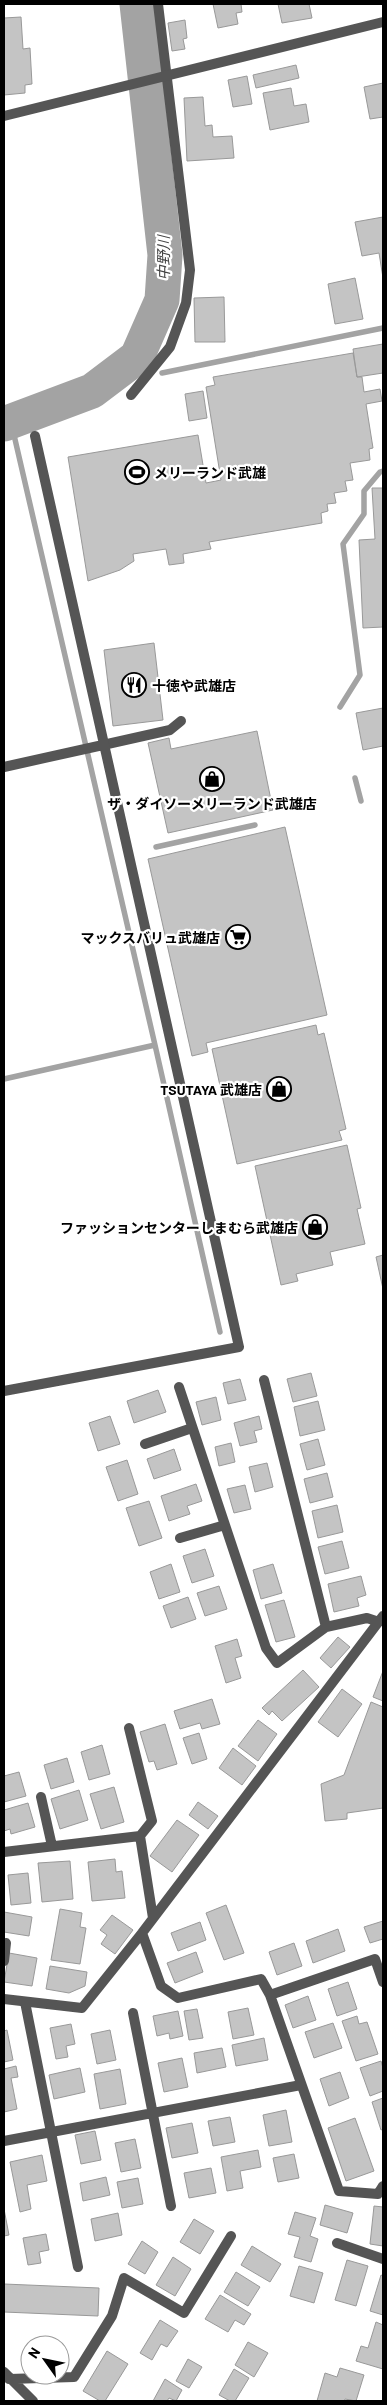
<svg xmlns="http://www.w3.org/2000/svg" width="387" height="2405" viewBox="0 0 387 2405" font-family="Barlow,'Noto Sans JP',sans-serif">
  <rect width="100%" height="100%" fill="#fff"/>
  <g fill="none" stroke-linecap="round" stroke-linejoin="round">
    <path stroke="#a3a3a3" stroke-width="5.5" d="M162,373L383,328
      M340,707L360,675L343,544L364,514V491L380,472L383,471
      M355,778L361,801
      M156,847L255,825
      M155,1045L220,1332
      M4,1079L155,1045L11,422"/>
    <path stroke="#a3a3a3" stroke-width="35" d="M4,424L92,391L137,357L162,300L165,255L137,4"/>
  </g>
  <path fill="#c4c4c4" stroke="#999" d="M213,4H241L242,12L236,13L238,24L218,28Z
    M278,4H309L312,18L282,23Z
    M21,17L23,49L30,48L32,84L25,85V93L4,95V18Z
    M185,20L187,38L183,39L185,49L172,51L168,23Z
    M296,65L299,78L256,88L253,75Z
    M247,76L252,104L233,107L228,80Z
    M383,83V117L370,119L364,87Z
    M291,88L294,106L306,104L309,122L270,130L263,93Z
    M203,97L205,126L212,125L213,137L232,136L234,158L187,161L184,98Z
    M383,217V278L379,253L362,256L355,222Z
    M355,278L363,319L335,324L328,284Z
    M224,297L225,342H195L194,298Z
    M383,344V373L357,377L353,349Z
    M353,353L357,377H362L364,392L380,389L382,401L366,404L373,448L369,449L370,460L350,463L353,480L345,481L347,491L334,493L336,503L327,504L328,511L321,513L322,523L209,542L211,549L183,554L184,563L169,565L166,549L133,554L134,561L120,570L88,581L68,457L198,435L206,483L221,480L206,387L215,385L213,377Z
    M203,391L207,418L189,421L185,394Z
    M372,488H383V627L363,628L359,540L375,539Z
    M154,643L163,720L113,726L104,650Z
    M383,708V746L363,750L356,713Z
    M257,731L273,810L168,833L148,743L169,738L171,749Z
    M285,827L327,1015L206,1043L208,1052L192,1056L148,859Z
    M316,1025L318,1035L324,1033L346,1129L339,1131L342,1140L237,1164L212,1049Z
    M347,1145L361,1208L357,1209L365,1244L330,1252L333,1265L296,1274L298,1281L281,1285L255,1166Z
    M383,1255V1289L376,1257Z
    M311,1373L317,1396L293,1402L287,1379Z
    M240,1379L246,1400L228,1404L223,1383Z
    M158,1390L166,1412L134,1423L127,1401Z
    M216,1397L221,1420L202,1425L196,1402Z
    M318,1401L325,1430L300,1436L294,1407Z
    M110,1416L120,1444L98,1451L89,1423Z
    M259,1416L262,1429L254,1431L257,1442L240,1446L234,1423Z
    M318,1439L325,1465L307,1470L300,1444Z
    M231,1443L235,1462L219,1466L215,1447Z
    M174,1449L181,1470L154,1479L147,1459Z
    M127,1460L138,1494L118,1501L106,1467Z
    M267,1463L273,1487L255,1492L249,1467Z
    M327,1473L333,1497L310,1503L304,1479Z
    M196,1484L202,1501L187,1506L190,1514L169,1521L161,1496Z
    M245,1485L251,1509L234,1513L227,1489Z
    M149,1501L162,1538L139,1546L126,1508Z
    M337,1505L343,1532L318,1538L312,1511Z
    M342,1541L349,1568L325,1574L318,1547Z
    M205,1549L214,1576L192,1583L183,1556Z
    M171,1564L180,1592L159,1599L150,1572Z
    M273,1564L282,1593L261,1599L253,1570Z
    M361,1576L366,1595L357,1598L359,1606L334,1612L328,1584Z
    M219,1586L227,1609L205,1616L197,1593Z
    M188,1597L196,1619L171,1628L163,1606Z
    M284,1600L295,1637L276,1642L265,1605Z
    M338,1637L350,1647L331,1668L320,1658Z
    M237,1639L242,1656L235,1658L241,1678L226,1683L215,1646Z
    M303,1670L319,1687L282,1721L272,1711L269,1715L262,1708Z
    M383,1671V1701L373,1697Z
    M342,1689L362,1704L338,1737L318,1722Z
    M212,1699L220,1724L202,1729L200,1723L180,1729L174,1711Z
    M371,1702L383,1707V1808L347,1813V1819L325,1821L321,1784L344,1775Z
    M258,1720L277,1734L258,1761L238,1746Z
    M165,1724L177,1764L157,1770L154,1761L149,1762L140,1732Z
    M199,1733L207,1759L192,1764L183,1738Z
    M102,1745L110,1774L89,1780L81,1752Z
    M233,1748L256,1766L242,1785L219,1768Z
    M67,1758L74,1782L51,1789L44,1765Z
    M19,1772L26,1796L4,1802V1776Z
    M114,1787L124,1822L101,1829L90,1794Z
    M79,1790L88,1820L60,1829L51,1799Z
    M198,1802L218,1816L208,1829L189,1815Z
    M28,1803L35,1827L11,1834L10,1829L4,1831V1810Z
    M177,1820L199,1835L172,1872L150,1856Z
    M115,1859L116,1872L122,1871L125,1898L92,1901L88,1862Z
    M70,1861L73,1899L42,1902L38,1863Z
    M28,1873L31,1903L11,1905L8,1875Z
    M226,1905L244,1953L224,1960L206,1913Z
    M60,1909L82,1913L80,1927L86,1928L80,1964L51,1960Z
    M4,1912L32,1917L29,1936L4,1932Z
    M112,1915L133,1930L115,1954L101,1944L107,1935L100,1930Z
    M383,1921V1939L370,1943L364,1927Z
    M200,1922L206,1940L178,1951L171,1933Z
    M338,1929L345,1951L313,1963L306,1941Z
    M294,1943L302,1966L277,1975L269,1952Z
    M196,1952L203,1972L175,1983L167,1963Z
    M9,1953L37,1958L32,1986L4,1982Z
    M50,1966L87,1972L85,1986L69,1993L46,1989Z
    M348,1982L357,2009L337,2016L328,1989Z
    M308,1996L316,2020L293,2028L285,2005Z
    M248,2008L254,2035L233,2039L228,2012Z
    M197,2009L203,2038L189,2040L184,2011Z
    M178,2011L183,2036L170,2039L169,2033L157,2036L153,2016Z
    M357,2016L359,2024L367,2022L378,2054L356,2061L342,2021Z
    M333,2023L342,2048L314,2058L305,2032Z
    M71,2024L75,2044L66,2046L68,2057L56,2059L50,2028Z
    M7,2030L13,2060L4,2062V2031Z
    M110,2030L116,2060L97,2064L91,2034Z
    M264,2038L268,2060L236,2066L232,2045Z
    M222,2048L226,2067L197,2073L194,2053Z
    M182,2058L188,2087L164,2092L158,2063Z
    M381,2061L383,2068V2091L370,2096L360,2068Z
    M16,2066L18,2077L11,2078L17,2109L4,2112V2069Z
    M80,2068L85,2092L54,2099L49,2075Z
    M120,2069L126,2104L100,2109L94,2074Z
    M340,2072L349,2098L329,2106L320,2079Z
    M383,2098V2129L381,2130L372,2102Z
    M286,2110L292,2142L269,2146L263,2115Z
    M230,2117L235,2142L213,2146L208,2121Z
    M355,2118L374,2171L346,2181L328,2128Z
    M192,2123L198,2153L172,2158L166,2128Z
    M95,2131L101,2160L81,2164L75,2135Z
    M135,2139L141,2168L121,2172L115,2143Z
    M258,2150L261,2167L240,2171L243,2188L227,2191L221,2157Z
    M294,2154L299,2178L278,2182L273,2158Z
    M42,2155L47,2181L27,2185L31,2209L20,2212L10,2162Z
    M211,2168L216,2193L189,2198L184,2173Z
    M106,2177L110,2195L83,2201L80,2183Z
    M138,2178L143,2204L122,2208L117,2182Z
    M325,2205L353,2213L347,2233L320,2225Z
    M374,2206L383,2207V2246L370,2244Z
    M4,2209L9,2235L4,2236Z
    M295,2212L316,2218L310,2236L318,2239L311,2262L294,2257L300,2237L288,2234Z
    M118,2213L122,2235L95,2241L91,2219Z
    M194,2219L214,2231L200,2254L180,2242Z
    M46,2234L49,2250L39,2252L41,2263L28,2265L23,2238Z
    M142,2241L158,2252L145,2274L128,2264Z
    M252,2246L281,2264L270,2282L241,2265Z
    M173,2257L191,2269L175,2296L156,2285Z
    M347,2260L368,2266L356,2306L335,2300Z
    M299,2266L323,2273L314,2303L290,2296Z
    M236,2272L260,2287L248,2306L224,2292Z
    M381,2275L383,2276V2315L370,2311Z
    M4,2284L99,2288L98,2316L4,2312Z
    M220,2295L251,2314L244,2325L235,2320L228,2332L205,2319Z
    M160,2320L178,2331L167,2347L161,2344L152,2360L140,2353Z
    M376,2322L383,2325V2369L356,2361L361,2346L368,2348Z
    M248,2342L268,2353L254,2377L235,2365Z
    M107,2351L128,2364L105,2401H100L83,2391Z
    M188,2359L202,2367L189,2388L176,2381Z
    M340,2368L364,2375L356,2401L345,2399L344,2401H317L325,2373L337,2377Z
    M234,2369L249,2378L235,2401H230L219,2395Z
    M165,2379L182,2390L176,2401L169,2398L167,2401H153Z"/>
  <g fill="none" stroke-linecap="round" stroke-linejoin="round">
    <path stroke="#555" stroke-width="10" d="M103,745L170,730L181,721"/>
    <path stroke="#555" stroke-width="10" d="M131,395L170,347L186,303L190,270L158,4
      M4,767L103,745
      M264,1380L326,1627
      M179,1387L266,1648L277,1663L326,1627L367,1618L379,1622
      M4,1391L239,1347L35,436
      M145,1444L192,1428
      M180,1538L225,1525
      M129,1728L152,1821L140,1836
      M41,1797L52,1846
      M4,1852L140,1836L153,1918
      M142,1933L161,1986L178,1998L261,1979L270,1995L339,2191L378,2194L383,2186
      M4,1961L6,1943
      M270,1995L375,1959L383,1982
      M4,1999L82,2008L142,1933L383,1616
      M25,2002L78,2267
      M133,2013L171,2206
      M4,2141L301,2085
      M337,2243L383,2259
      M4,2372L33,2401
      M9,2379L74,2377L112,2316L124,2278L184,2313L231,2236"/>
    <path stroke="#555" stroke-width="10" d="M4,116L383,22"/>
  </g>
  <defs>
    <symbol id="stadium-ring" viewBox="-11 -11 22 22"><circle r="9.5" fill="#fff" stroke="#000" stroke-width="1.5"/><path d="M0-5a6.5 5 0 1 0 0 10a6.5 5 0 1 0 0-10ZM-3.5-1.8h7v3.6h-7Z" fill="#000"/></symbol>
    <symbol id="restaurant-ring" viewBox="-11 -11 22 22"><circle r="9.5" fill="#fff" stroke="#000" stroke-width="1.5"/><path d="M-5-6h1v4h1v-4h1v4h1v-4h1v5L-1.5 .5V6h-2V.5L-5-1ZM5-6V6H3V1.5H1.5Q1.5-4 5-6Z" fill="#000"/></symbol>
    <symbol id="shop-ring" viewBox="-11 -11 22 22"><circle r="9.5" fill="#fff" stroke="#000" stroke-width="1.5"/><path d="M-5-2.5h2.3a2.7 3.5 0 0 1 5.4 0H5L5.5 6h-11ZM-1.5-2.5h3a1.5 2.3 0 0 0-3 0Z" fill="#000"/></symbol>
    <symbol id="supermarket-ring" viewBox="-11 -11 22 22"><circle r="9.5" fill="#fff" stroke="#000" stroke-width="1.5"/><path d="M-6-5.5h2.5l.6 2H6L4.5 2H-2.5L-4.4-4H-6ZM-1.5 3.2a1.3 1.3 0 1 0 .1 0ZM3 3.2a1.3 1.3 0 1 0 .1 0Z" fill="#000"/></symbol>
  </defs>
  <g fill-rule="evenodd">
    <use href="#stadium-ring" x="123" y="458" width="28" height="28"/>
    <use href="#restaurant-ring" x="120" y="671" width="28" height="28"/>
    <use href="#shop-ring" x="198" y="765" width="28" height="28"/>
    <use href="#supermarket-ring" x="224" y="923" width="28" height="28"/>
    <use href="#shop-ring" x="265" y="1075" width="28" height="28"/>
    <use href="#shop-ring" x="301" y="1213" width="28" height="28"/>
  </g>
  <g text-anchor="middle" dominant-baseline="central" stroke-width="4.5" stroke-linejoin="round" paint-order="stroke">
    <g font-size="14" font-weight="bold" fill="#000" stroke="#fff" text-anchor="end">
      <text x="154" y="472" text-anchor="start">メリーランド武雄</text>
      <text x="152" y="685" text-anchor="start">十徳や武雄店</text>
      <text x="212" y="803" text-anchor="middle">ザ・ダイソーメリーランド武雄店</text>
      <text x="220" y="937">マックスバリュ武雄店</text>
      <text x="262" y="1089">TSUTAYA 武雄店</text>
      <text x="298" y="1227">ファッションセンターしまむら武雄店</text>
    </g>
    <g font-size="15" font-style="italic" fill="#444" stroke="#fff">
      <text transform="translate(163 258) rotate(-90)">中野川</text>
    </g>
  </g>
  <rect width="387" height="2405" fill="none" stroke="#000000" stroke-width="10"/>
  <g transform="translate(45 2360) rotate(303)"><circle r="24" fill="#ffffff" stroke="#999999"/>
  <path d="M0-4L9 19L0 12L-9 19Z" fill="#000000"/>
  <text y="-8" font-size="14" font-weight="bold" text-anchor="middle" fill="#000000">N</text>
  </g>
</svg>
